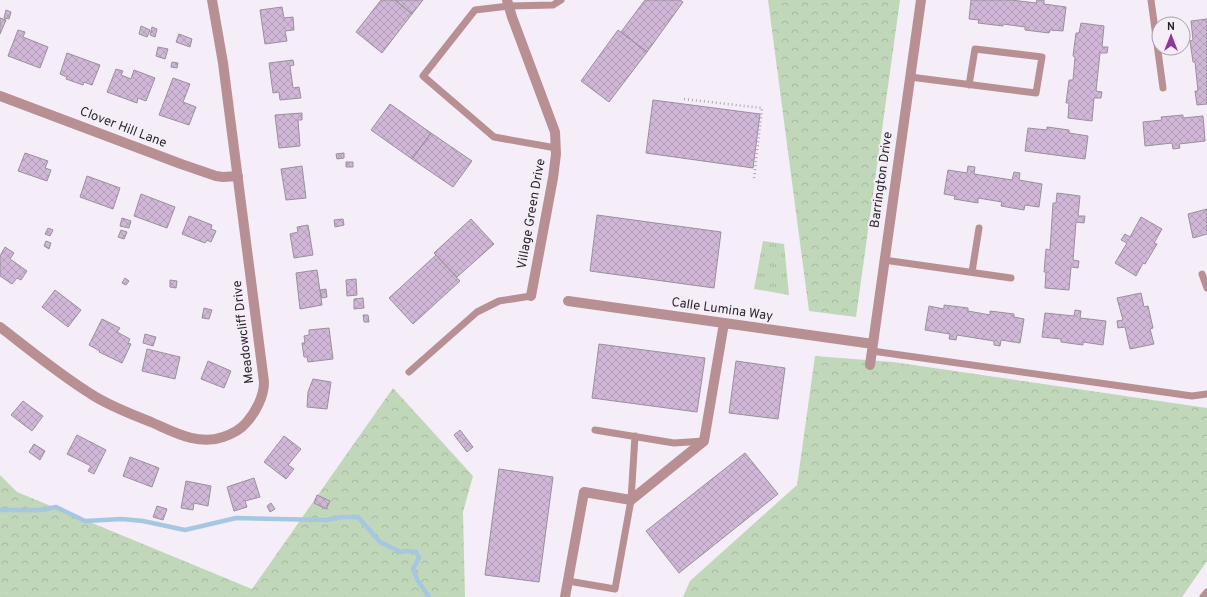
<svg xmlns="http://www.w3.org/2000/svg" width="1207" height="597" viewBox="0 0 1207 597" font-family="Overpass,sans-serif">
  <defs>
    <pattern id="forest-crowns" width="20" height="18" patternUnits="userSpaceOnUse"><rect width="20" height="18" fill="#c1d7b9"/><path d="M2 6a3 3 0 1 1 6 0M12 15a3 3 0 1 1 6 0" fill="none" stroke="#a6b99f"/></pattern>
    <pattern id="park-tufts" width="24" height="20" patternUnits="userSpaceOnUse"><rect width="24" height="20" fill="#c1d7b9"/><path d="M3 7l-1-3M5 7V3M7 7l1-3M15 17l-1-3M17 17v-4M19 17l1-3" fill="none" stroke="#a6b99f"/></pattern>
    <pattern id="building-cross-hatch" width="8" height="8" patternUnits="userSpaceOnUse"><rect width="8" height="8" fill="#d0b7d7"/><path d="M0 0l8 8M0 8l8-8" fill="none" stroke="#b39db9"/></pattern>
  </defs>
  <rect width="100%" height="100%" fill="#f5eef8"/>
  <path fill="url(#forest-crowns)" d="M768,0H900L856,317L809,311Z
    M815,356L893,362L1207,408V561L1182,597H683L690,581L797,485Z
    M393,388L473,476L463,512L465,597H0V475L17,492L252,589Z"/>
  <path fill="url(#park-tufts)" d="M763,241L784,244L789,295L754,289Z"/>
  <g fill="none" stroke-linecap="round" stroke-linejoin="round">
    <path stroke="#a5c7e2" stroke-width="4.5" d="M0,510H42L56,507L85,521L122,519L143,521L185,530L236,518L325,520L343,517H358L380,542L401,552L406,551L416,552L419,558L413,569L418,581L429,597"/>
  </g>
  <path fill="url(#building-cross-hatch)" stroke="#98919a" d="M381,0H395L412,14L382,53L356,32Z
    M395,0H423L412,14Z
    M645,0H680L683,2L647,52L621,32Z
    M971,0H1011L1036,3L1037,0H1044V4L1066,7L1063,31L1050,30L1049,33L1025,30V27L1003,24V26L978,23L979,20L969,19Z
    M282,7L284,18L293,17L294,30L285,31L287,41L265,44L260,10Z
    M6,10L11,12L9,19L4,18Z
    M0,18L6,20L0,34Z
    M1207,19V104L1197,105L1195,91H1198L1195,62H1193L1190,41L1193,40L1191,21Z
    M1081,23L1104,26L1102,47H1108L1107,53H1100L1096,91L1102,92L1101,98H1094L1092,121L1068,118L1069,103H1066L1069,80H1073L1075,57L1073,56L1076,33H1079Z
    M141,26L150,30L147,37L139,34Z
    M152,27L157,29L155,37L150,35Z
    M18,30L25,32L23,37L48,47L40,68L8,56Z
    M618,30L647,52L609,102L581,81Z
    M179,34L192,39L190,47L176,42Z
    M158,47L168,49L165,59L156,56Z
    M67,53L100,65L92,85L84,82L83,85L66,79L67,77L60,74Z
    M293,60L294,65L290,66L293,88L299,87L301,98L280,100L279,92L273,93L269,63Z
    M172,62L178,63L177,68L171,67Z
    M116,69L123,71L121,75L131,79L134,70L155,78L146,101L138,98L137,103L107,92Z
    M173,78L190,84L183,102L196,107L189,125L159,115Z
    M653,100L760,114L753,168L646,153Z
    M390,104L431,133L412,159L371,130Z
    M302,113V120H298L300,146L279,148L275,115Z
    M1183,115V118L1203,116L1205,141L1179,144L1180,148L1173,149L1172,143L1145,146L1143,122L1162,120L1161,117Z
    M1047,127L1069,130V133L1088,136L1085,159L1025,151L1028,128L1047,130Z
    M431,133L472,161L453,187L412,159Z
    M25,153L48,161L45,168L51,170L47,181L18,171Z
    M344,153V158L337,159L336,154Z
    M346,162H353V167H346Z
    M302,166L306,198L286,200L281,169Z
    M968,166L975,167L974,174L1012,180L1014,172L1020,173L1019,180L1042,184L1039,207L1025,205L1024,210L1001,206L1002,202L978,198V203L954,199L955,196L944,194L948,170L967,173Z
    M87,176L120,188L113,209L80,197Z
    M1057,193L1080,196L1078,216H1085L1084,223L1076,222L1073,260L1079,261L1078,268L1071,267L1069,290L1045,288L1046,272H1044L1046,249L1050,250L1053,203H1056Z
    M141,194L175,207L167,228L134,216Z
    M1207,209V234L1193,238L1188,214Z
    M597,215L721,232L714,288L590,271Z
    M189,216L212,225L211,229L216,231L211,242L207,240L205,243L182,234Z
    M1141,217L1162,229L1154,243L1157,244L1145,264L1143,263L1136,276L1115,263L1127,243L1121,240L1125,234L1130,237Z
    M122,218L131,221L129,228L120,226Z
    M343,219L344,225L335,227L334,220Z
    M471,219L494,244L457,277L434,253Z
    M308,225L313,255L294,258L290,234L298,232L297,227Z
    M48,228L53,230L50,236L45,234Z
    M121,230L127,232L124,239L118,237Z
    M46,241L51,243L49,249L44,246Z
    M5,247L14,253L10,259L27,271L21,280L17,278L12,284L0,276V256Z
    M436,255L460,281L413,324L389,298Z
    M317,270L322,305L300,309L296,273Z
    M125,278L129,281L126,285L122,283Z
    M356,279L357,295L347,296L346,280Z
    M170,280L177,281L176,288L170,287Z
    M326,289L327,297L322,298L320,290Z
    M55,290L81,310L68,327L42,307Z
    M1141,293L1144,307L1148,306L1153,328L1150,329L1154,344L1130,349L1125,327L1118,328L1117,321L1123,320L1117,298Z
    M363,298L364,308L354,309V299Z
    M944,305L968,308V311L990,315V311L1014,314V317L1024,319L1020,343L1001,340L1000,346L994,345V341L957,335L956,340L949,339L950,334L925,330L929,306L944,309Z
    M204,308L212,310L209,319L202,318Z
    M1075,310L1081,311L1080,318L1106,321L1103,345L1083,342V345L1061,342V339L1042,337L1045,313L1074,316Z
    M363,315H368L369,322H364Z
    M102,319L120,328L117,332L130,339L128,343L131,344L122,363L99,352L100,351L89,345Z
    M329,328L333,359L308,362L307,357H304L302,343H305L304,336L309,335V330Z
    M145,334L156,337L153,346L143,343Z
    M599,344L705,358L697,412L592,398Z
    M147,349L180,357L175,379L142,371Z
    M208,361L231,371L224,388L201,379Z
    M736,361L785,368L778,419L729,413Z
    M313,379L331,382L327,409L307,407L308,392Z
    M23,401L43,416L32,431L11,415Z
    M460,430L473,447L467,452L454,435Z
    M77,435L106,450L94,474L88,471L91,466L67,454Z
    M284,436L301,449L288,465L294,469L286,479L264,462Z
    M34,444L45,451L40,460L29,452Z
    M745,453L778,494L679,573L646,531Z
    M130,457L159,468L152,487L123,476Z
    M499,469L553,477L539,582L485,575Z
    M254,478L260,497L245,501L247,507L234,511L227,487Z
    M186,481L211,486L208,506L194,503L193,510L181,508Z
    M317,495L330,501L326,509L314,503Z
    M271,503L275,509L270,512L267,506Z
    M157,506L167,509L163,520L153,517Z"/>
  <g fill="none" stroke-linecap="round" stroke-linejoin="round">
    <path stroke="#aaa5ad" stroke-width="2.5" stroke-dasharray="1 3" stroke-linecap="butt" d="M684,99L762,108L754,178"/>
    <path stroke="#b88f93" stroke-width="7" d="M1151,0L1163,88
      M910,77C952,82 994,88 1036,93L1042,57L975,49L969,85
      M556,148L494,137L423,76L475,10L509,6L553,5L561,0
      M884,260L1011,278
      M972,272L979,228
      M1202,274L1207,288
      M872,351L1192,396L1207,394
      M409,372L477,312L499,301L531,296
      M595,430L674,443L704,441
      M568,581L615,589L631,500L635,436
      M1203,597L1207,592"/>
    <path stroke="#b88f93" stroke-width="10" d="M507,0L512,17L555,132L556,154L553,178L531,296
      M0,96L181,164L216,176L223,177L238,176
      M568,301L873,344
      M0,327C30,350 59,374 91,394C109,406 131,414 151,422C174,432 198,446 223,437C232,434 240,430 246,423C256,412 264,396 264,382L223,63L212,0
      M870,365L921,0
      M565,597L584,492L631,500L704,441L724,323"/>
  </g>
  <g text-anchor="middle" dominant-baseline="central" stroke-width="4" stroke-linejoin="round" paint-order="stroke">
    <g font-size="13" fill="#2a272b" stroke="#f5eef8">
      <text transform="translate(123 128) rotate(21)">Clover Hill Lane</text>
      <text transform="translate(882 180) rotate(-82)">Barrington Drive</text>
      <text transform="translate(532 214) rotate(-80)">Village Green Drive</text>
      <text transform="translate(722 310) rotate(8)">Calle Lumina Way</text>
      <text transform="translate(244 332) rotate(-97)">Meadowcliff Drive</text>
    </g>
  </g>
  <g transform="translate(1171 36)"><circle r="19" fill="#f5eef8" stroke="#a49ea6"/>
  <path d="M0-3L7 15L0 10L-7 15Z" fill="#8d36a2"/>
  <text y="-6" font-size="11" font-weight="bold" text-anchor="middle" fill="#2a272b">N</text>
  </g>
</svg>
